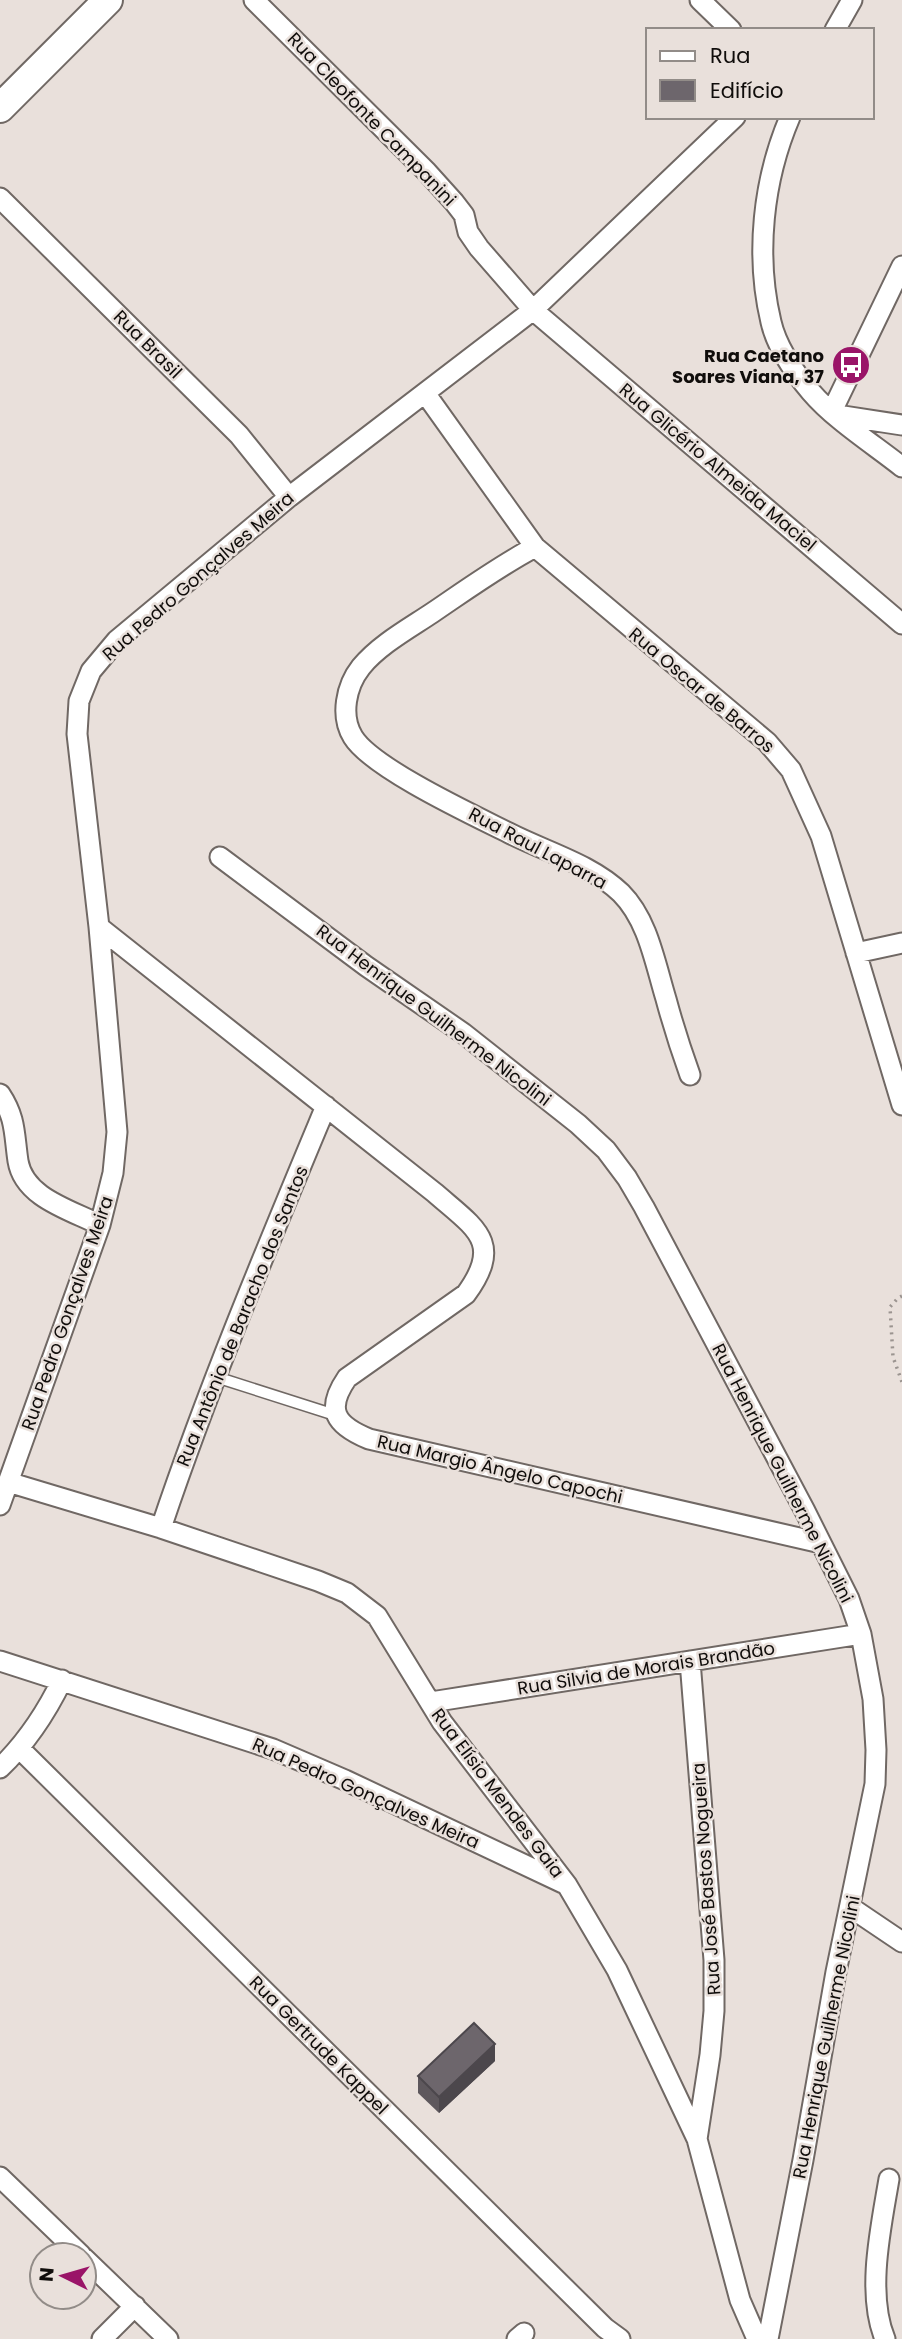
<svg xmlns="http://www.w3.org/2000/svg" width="902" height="2339" viewBox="0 0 902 2339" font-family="Poppins,sans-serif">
  <rect width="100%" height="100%" fill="#e9e0db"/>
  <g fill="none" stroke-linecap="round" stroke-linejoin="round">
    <defs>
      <path id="lane" d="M216,1377L335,1415"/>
      <path id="street" d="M254,0L427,172L454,202L464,215L468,232L479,248L533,310L902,624
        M700,0L731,30
        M835,30L852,0
        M790,117C763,180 755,255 771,322C777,348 794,372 811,392C835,420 873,444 902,467
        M0,198L239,435L289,497
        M425,393L535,547
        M832,411L902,266
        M837,415L902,425
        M220,857L366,966L463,1033L578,1124L606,1150L627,1178L644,1207L805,1511L849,1599L861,1634L873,1699L876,1750L875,1784L836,1972L803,2160L768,2339
        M99,927L435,1193C475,1228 504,1242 466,1294L347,1378C325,1410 335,1425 369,1439L821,1543
        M856,953L902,943
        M690,1075C681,1050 673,1025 666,999C655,963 648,920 621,893C591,864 546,852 509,833C473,815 372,768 353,737C340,716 346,686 361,667C379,645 408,629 432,613C466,590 499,566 535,547L767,742L791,770L821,836L902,1105
        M0,1094C16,1118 14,1134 18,1161C24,1198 71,1210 100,1225
        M8,1482L161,1528L318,1581L347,1593L377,1616L442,1722L567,1885L617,1970L697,2139L740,2300L757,2339
        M0,1505L100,1225L113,1173L117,1132L99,927L77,734L79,701L91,671L117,640L289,497L533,310L735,117
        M161,1528C209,1385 268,1245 326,1106
        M0,1661L273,1749L345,1780L563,1883
        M690,1661L714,1960V2011L710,2055L697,2139
        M431,1702L861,1634
        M20,1749L605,2328L620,2339
        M0,1768C27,1742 46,1713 62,1680
        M850,1907L902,1942
        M0,2177L81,2255
        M84,2258L168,2339
        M102,2339L135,2306
        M517,2339L524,2333
        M885,2339C866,2293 881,2227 889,2179"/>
      <path id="secondary" d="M0,108L108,0"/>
    </defs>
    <use href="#lane" stroke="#706864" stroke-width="13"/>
    <use href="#street" stroke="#706864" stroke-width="23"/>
    <use href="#secondary" stroke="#706864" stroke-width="32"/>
    <path stroke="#9b9490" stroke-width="3.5" stroke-dasharray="2 5" stroke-linecap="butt" d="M902,1296L898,1298L890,1307L893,1357L902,1382"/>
    <use href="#lane" stroke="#fff" stroke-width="10"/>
    <use href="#street" stroke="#fff" stroke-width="19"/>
    <use href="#secondary" stroke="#fff" stroke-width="28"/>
  </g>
  <path fill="#5e585d" d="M495,2061L439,2113L418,2093V2076Z"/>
  <path fill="#4c474c" d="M495,2044V2061L439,2113V2097Z"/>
  <path fill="#6d666c" stroke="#4c474c" stroke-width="2" d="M474,2023L495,2044L439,2097L418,2076Z"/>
  <defs>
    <symbol id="bus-disc" viewBox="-11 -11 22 22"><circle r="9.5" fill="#9a1468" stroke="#e9e0db"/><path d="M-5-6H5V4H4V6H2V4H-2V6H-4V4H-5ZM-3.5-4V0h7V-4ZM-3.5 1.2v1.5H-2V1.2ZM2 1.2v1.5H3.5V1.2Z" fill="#fff"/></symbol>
  </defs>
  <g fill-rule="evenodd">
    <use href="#bus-disc" x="829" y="343" width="44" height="44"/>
  </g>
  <g text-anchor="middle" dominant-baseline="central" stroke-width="5" stroke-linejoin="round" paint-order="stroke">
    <g font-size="18" fill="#100d0b" stroke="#e9e0db">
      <text transform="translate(372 119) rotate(46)">Rua Cleofonte Campanini</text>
      <text transform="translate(148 344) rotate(45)">Rua Brasil</text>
      <text transform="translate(718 467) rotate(40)">Rua Glicério Almeida Maciel</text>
      <text transform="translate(198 576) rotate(-41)">Rua Pedro Gonçalves Meira</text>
      <text transform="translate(702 690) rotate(40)">Rua Oscar de Barros</text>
      <text transform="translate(538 848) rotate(28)">Rua Raul Laparra</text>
      <text transform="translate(434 1015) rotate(37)">Rua Henrique Guilherme Nicolini</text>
      <text transform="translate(67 1313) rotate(-71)">Rua Pedro Gonçalves Meira</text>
      <text transform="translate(242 1316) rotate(-68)">Rua Antônio de Baracho dos Santos</text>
      <text transform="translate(500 1469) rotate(13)">Rua Margio Ângelo Capochi</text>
      <text transform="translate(783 1473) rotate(63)">Rua Henrique Guilherme Nicolini</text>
      <text transform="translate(646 1668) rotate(-9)">Rua Silvia de Morais Brandão</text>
      <text transform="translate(366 1793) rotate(24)">Rua Pedro Gonçalves Meira</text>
      <text transform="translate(498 1793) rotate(53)">Rua Elísio Mendes Gaia</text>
      <text transform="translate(706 1879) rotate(-94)">Rua José Bastos Nogueira</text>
      <text transform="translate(826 2037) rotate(-79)">Rua Henrique Guilherme Nicolini</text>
      <text transform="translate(319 2045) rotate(45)">Rua Gertrude Kappel</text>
    </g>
    <g font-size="18" font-weight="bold" fill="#100d0b" stroke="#e9e0db" text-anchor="end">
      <text x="824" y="355">Rua Caetano<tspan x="824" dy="21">Soares Viana, 37</tspan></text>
    </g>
  </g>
  <rect x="646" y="28" width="228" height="91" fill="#e9e0db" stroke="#928c88" stroke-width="2"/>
  <rect x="660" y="51" width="35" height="10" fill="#ffffff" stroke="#928c88" stroke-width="2"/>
  <text x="710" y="63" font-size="21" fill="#100d0b">Rua</text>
  <rect x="660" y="80" width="35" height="21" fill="#6d666c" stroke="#928c88" stroke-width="2"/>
  <text x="710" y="98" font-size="21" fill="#100d0b">Edifício</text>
  <g transform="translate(63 2276) rotate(275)"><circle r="33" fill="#e9e0db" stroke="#928c88" stroke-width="2"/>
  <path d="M0-5L12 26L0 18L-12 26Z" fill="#9a1468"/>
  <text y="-10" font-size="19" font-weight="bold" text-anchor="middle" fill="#100d0b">N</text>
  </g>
</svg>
